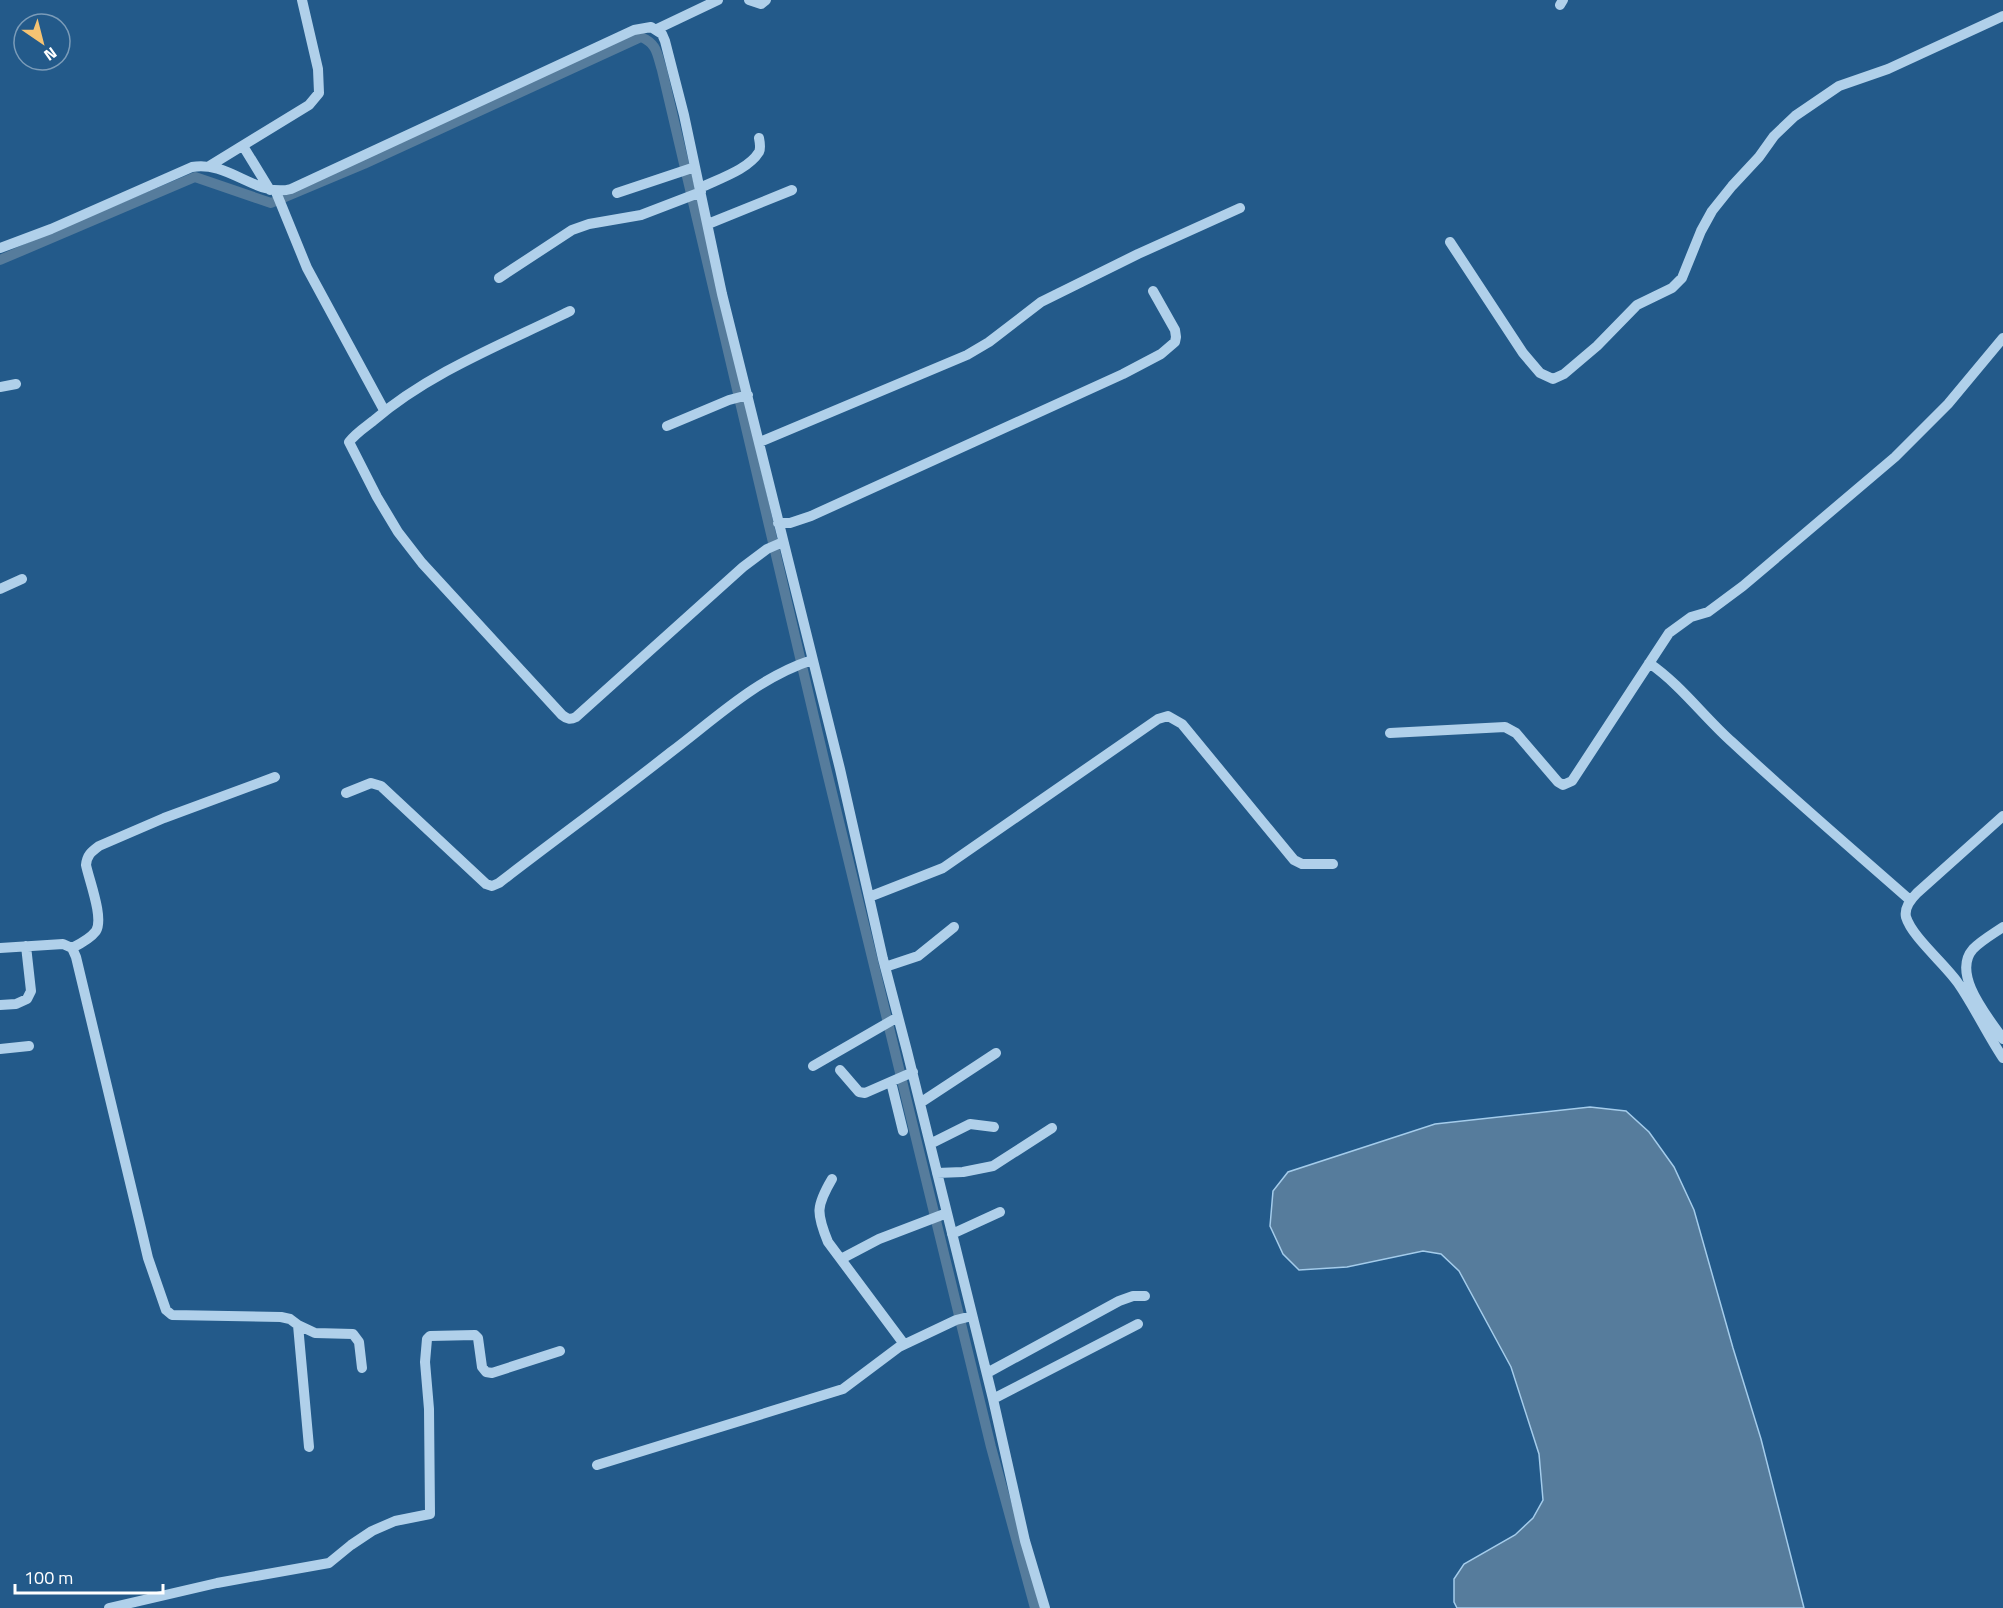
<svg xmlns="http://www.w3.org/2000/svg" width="2003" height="1608" viewBox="0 0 2003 1608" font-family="'Titillium Web',sans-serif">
  <rect width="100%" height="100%" fill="#235a8a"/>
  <path fill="#567c9c" stroke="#a4cceb" stroke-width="1.5" d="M1590,1107L1626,1111L1649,1132L1674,1167L1694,1210L1733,1348L1761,1439L1804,1608H1457L1454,1602V1579L1464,1564L1515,1535L1533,1518L1543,1500L1539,1454L1511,1367L1459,1271L1441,1254L1423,1251L1347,1267L1299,1270L1283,1254L1270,1226L1273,1191L1288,1172L1435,1124Z"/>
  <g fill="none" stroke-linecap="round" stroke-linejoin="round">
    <path stroke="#567c9c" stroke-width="10" d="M0,260L195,177L271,203L364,164L641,37C658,44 657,55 662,70L826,768L991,1447L1035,1608"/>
    <path stroke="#b0d0ea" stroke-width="10" d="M749,0L761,4L766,0
      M1560,5L1563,0
      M657,29L718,0
      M243,146L270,190
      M211,165L309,105L319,93L318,69L302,0
      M700,188C718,179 748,170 759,152C761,148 760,143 759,138
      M276,192L307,268L384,410
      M617,193L695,167
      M708,224L792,190
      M1450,242L1523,353L1540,373L1553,379L1564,374L1597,346L1637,305L1672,288L1682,278L1701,231L1712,211L1732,186L1759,157L1774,136L1795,116L1839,86L1888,69L2003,16
      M0,248L51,229L192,167C228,160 257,198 291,189L634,30L651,27L662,34L665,41L684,115L722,294L840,769L883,959L907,1051L993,1399L1025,1541L1045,1608
      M499,278L572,230L589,224L641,215L701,192
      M570,311C503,344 430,372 373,421C364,428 356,433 349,442L377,497L398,532L422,563L562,715C567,719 570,720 576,717L743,567L767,549L783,542
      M0,387L16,384
      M667,426L729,400L748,395
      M760,442L967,355L989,342L1041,302L1138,254L1240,208
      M778,523H790L811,516L1123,374L1161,354L1175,342L1176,337L1175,330L1153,291
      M0,589L22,579
      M1649,663C1681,685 1703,716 1732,742C1790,796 1851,848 1910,900
      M1390,733L1505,727L1516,733L1558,782L1563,785L1572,781L1669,633L1691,617L1708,612L1743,586L1895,457L1948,404L2003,338
      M346,793L371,783L381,786L486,884L492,886L499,883C556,839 614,797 671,752C716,718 757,678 812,660
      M2003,816L1917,893C1911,899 1904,908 1906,917C1912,937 1945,964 1958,983C1974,1006 1987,1034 2003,1058
      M869,897L943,868L1158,719L1168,716L1182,724L1294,860L1302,864H1333
      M2003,927C1993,934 1982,940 1973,949C1951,974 1988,1017 2003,1039
      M0,948L63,944L72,948L76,957L140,1224L148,1258L166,1310L172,1315L281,1317L290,1319L298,1325L309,1447
      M72,948C80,944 90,939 96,931C104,918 89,880 86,865C87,855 91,852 99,846L164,818L275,777
      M885,967L918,956L954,927
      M0,1005L16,1004L27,999L31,991L26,946
      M0,1049L29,1046
      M813,1066L898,1017
      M840,1070L859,1092L865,1093L913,1072
      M891,1082L903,1131
      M920,1103L996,1053
      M930,1144L970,1124L994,1127
      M937,1173L963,1172L993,1166L1052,1128
      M832,1179C816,1206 816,1213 828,1242L904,1344
      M952,1234L1000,1212
      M841,1259L879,1239L947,1213
      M298,1325L315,1333L353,1334L359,1342L362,1368
      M987,1373L1119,1301L1133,1296H1145
      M993,1399L1138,1324
      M597,1465L843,1389L899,1347L956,1320L972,1316
      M109,1608L217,1583L329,1563L351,1545L372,1531L395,1521L430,1514L429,1409L425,1362L427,1339L430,1336L475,1335L478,1338L482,1367L486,1372L492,1373L560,1351"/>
  </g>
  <g transform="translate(42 42) rotate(145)"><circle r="28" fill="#235a8a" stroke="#7b9cb9" stroke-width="1.5"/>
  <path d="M0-4.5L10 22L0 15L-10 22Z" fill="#f5c373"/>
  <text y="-9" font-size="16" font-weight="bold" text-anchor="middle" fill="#ffffff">N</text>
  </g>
  <path d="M15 1584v9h148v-9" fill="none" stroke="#ffffff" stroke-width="3"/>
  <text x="24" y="1584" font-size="18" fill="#ffffff" stroke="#235a8a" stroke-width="4.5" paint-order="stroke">100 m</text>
</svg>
